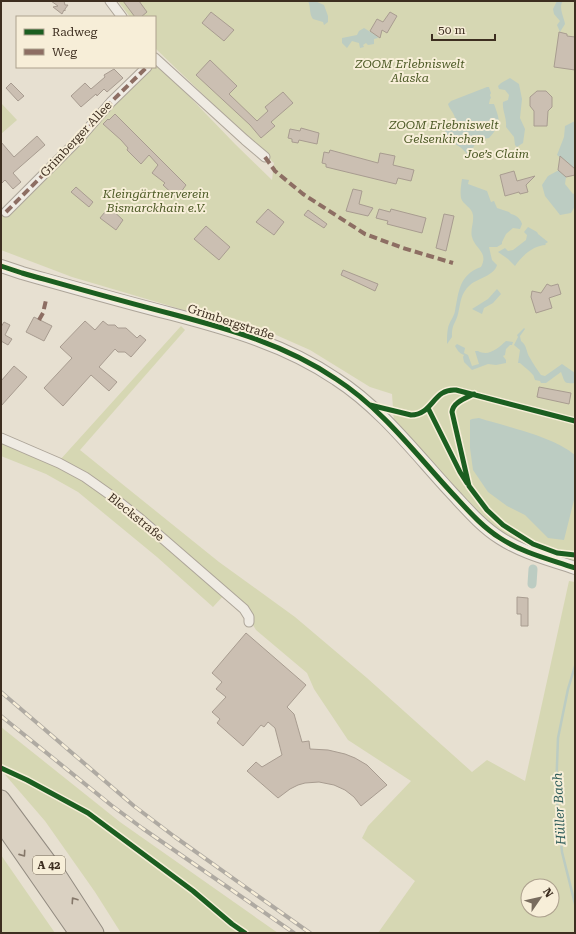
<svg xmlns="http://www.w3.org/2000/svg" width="576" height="934" viewBox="0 0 576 934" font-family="'Roboto Serif',serif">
  <rect width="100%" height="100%" fill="#e7e0d1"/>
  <path fill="#d6d7b3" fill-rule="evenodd" d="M118,1H575V563L517,543L487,525L394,423L392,394L370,387L310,350L258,327L194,313L72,277L1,250V211L3,212L149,67H155V61L235,144L272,180L274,163L155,48V17H130Z
    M2,104L17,120L1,134V105Z
    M181,326L185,330L80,450L219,562L295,617L367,678L472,772L487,760L525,781L569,581L575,582V581V933H378L415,881L362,838L368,826L411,781L348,740L314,689L307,673L256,630L248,617L225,594L213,607L157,557L78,492L46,474L1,456V440L60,460ZM528,886H552V910H528Z
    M1,727L120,822L278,933H121L95,892L45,821L1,770Z
    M1,855L55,933H1Z"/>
  <path fill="#bcccc2" d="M308,1H315L324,5L328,16V22L324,25L323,22L313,19C309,14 311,7 308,1Z
    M557,1H563C558,7 564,17 565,24L560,32L557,25L560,21L554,14L553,9Z
    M364,28L377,36L378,38L374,39V44L368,45L366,43L363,45L364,47L360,48L359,43L352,41L347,48L342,43V38L357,35L359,31Z
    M510,78L519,84L522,99L520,118L525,129L523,143L517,147L515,145L514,137L506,127C507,118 502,110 503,102L508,100L509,95L505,90L499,89L498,86L501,83Z
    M487,87H489L491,93L490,95L491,98L490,99L489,104H494C500,121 502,123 489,138L477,140L470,154L468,155C465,152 463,149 460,147C452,142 446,139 445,129L455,123C457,115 450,111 448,104L451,101Z
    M575,121V169L557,155L564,137L565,126Z
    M559,170L566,177L565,184L573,194L575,193V206L571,213L560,215L545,196L542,185L548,176Z
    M462,179L469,180L468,184L487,191L491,202L494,201L497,208L509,212L511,214C516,215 521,219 522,224L520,229L513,228L506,234L502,242V244L497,247H489L492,260L497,265C494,276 478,278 470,285C460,294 461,302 458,314C455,325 452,323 452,337L447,344C447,338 447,333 448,328C449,322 454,317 455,311C459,291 459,275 481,267C489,252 475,249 472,237C470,230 474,223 473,215C472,207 463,205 461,198C460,192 461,185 462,179Z
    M528,227L537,232L538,234L548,242L545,244L546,245C533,245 521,257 515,266L508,259L498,252L505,248L508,251L513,250L526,240L527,235L524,232Z
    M497,289L501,294L493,303L484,308L482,314L472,309L488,299Z
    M524,328L525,329L520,336L521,341C527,345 526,352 530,358C533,364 537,369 541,375L545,376L562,364L575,373V383C563,384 565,382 561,372L546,383H541L540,381L535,380C534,378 534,375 532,374C532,373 521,364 520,363H518L520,350L514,345L518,337L517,335Z
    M506,341L513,342L512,345H510L506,349L505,355L503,356L506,360V363L496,365L488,364L472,370L464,362L463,357L464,355C459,353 458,351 455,346L457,344L465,348L464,353L468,355L472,366L479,364L475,351H478C489,357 498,348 506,341Z
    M479,418C507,427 553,436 575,455V496L564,540L548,538L525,515L507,506L488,492L473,470L470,448V420L472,419Z"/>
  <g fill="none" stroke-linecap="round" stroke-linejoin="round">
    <path stroke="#bcccc2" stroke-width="2.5" d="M575,666L568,689L558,738L556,792L562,852L575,904"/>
    <path stroke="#bcccc2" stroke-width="9" d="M532,584L533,569"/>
  </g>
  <path fill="#cbbfb2" stroke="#a89c90" d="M51,1H64L65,5H68L65,9V11L64,10L62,14L53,7L58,6Z
    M123,1H139L147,12L141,17H135Z
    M211,12L234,30L224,41L202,23Z
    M390,12L397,16L387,33L382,30L380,38L370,31L377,19L383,22Z
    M559,32L567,34V36L575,37V70L554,67Z
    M210,60L237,86L229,94L257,121L268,111L265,107L283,92L293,103L271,122L275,126L261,138L250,125L196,75Z
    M114,69L123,78L107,92L104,89L97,96L96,94L81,107L71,96L85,83L91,89L105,77L104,75Z
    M11,83L24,96L18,101L6,88Z
    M537,91H546L552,97V107L548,111L547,126H534V111L530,106V97Z
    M115,114L186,185L181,192L183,194L178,199L163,185L165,183L152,173L158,165L149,155L141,164L127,150L128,148L121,140L103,124L108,119L109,120Z
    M301,128L319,133L317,144L299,140L298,143L292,142V139L288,138L290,129L300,131Z
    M37,136L45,145L13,173L21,182L13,189L5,180L1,184V142L14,157Z
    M330,150L378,163L380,153L395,156L393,165L414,170L411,181L398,178L396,184L326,167V164L322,163L324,152L329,153Z
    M560,156L575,169V175L566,177L558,170Z
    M514,171L517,181L535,176L526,185L528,192L520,194L519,192L505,196L500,175Z
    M76,187L93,202L89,207L71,192Z
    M353,189L362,191L359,204L373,208L368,216L346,211Z
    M109,207L123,220L116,230L100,218Z
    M268,209L284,222L274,235L256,222Z
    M379,209L390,212L391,209L426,218L422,233L387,224L388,221L376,218Z
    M308,210L327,224L324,228L304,215Z
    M444,214L454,216L446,251L436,248Z
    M206,226L230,247L219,260L194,239Z
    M343,270L378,284L375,291L341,275Z
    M547,284L551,286L558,284L561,294L549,298L552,308L536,313L531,297L532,291L541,293Z
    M34,317L52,326L44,341L26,332Z
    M85,321L95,330L103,321L108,325H115L118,328H126L137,338L140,335L146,340L131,357L125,352H118L115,349L99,367L117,382L109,391L91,375L63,406L44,388L72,358L60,347Z
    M4,322L10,325L5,335L12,339L8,345L1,341V327Z
    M14,366L27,377L1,406V381Z
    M539,387L571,393L569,404L537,397Z
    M517,597L528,598V626H521V614H517Z
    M246,633L306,685L287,707L294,714L302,742L309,741L310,749L328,750L345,754L355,758L367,765L387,785L361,806L354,797L345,790L334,785L319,782L305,783L298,785L290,789L278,798L247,771L256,762L262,767L282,755L275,728L268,722L264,727L261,725L243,746L217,723L220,719L212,712L226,697L216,689L222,682L212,673Z"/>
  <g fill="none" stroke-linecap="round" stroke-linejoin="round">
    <defs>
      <path id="minor" d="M110,1L122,17
        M155,58L245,140L265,157
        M6,212L80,138L111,102L147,67
        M1,438L59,463L85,477L109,494L138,517L244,609L249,617V622"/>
      <path id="tertiary" d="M1,266L22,273C72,287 121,301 172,314C229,329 286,345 336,379C381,408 415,453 451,492C466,508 481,526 500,538C523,553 549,559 575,568"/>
      <path id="motorway" d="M1,799L58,876L95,933
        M1,822L78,933"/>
    </defs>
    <use href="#minor" stroke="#ada599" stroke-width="11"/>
    <use href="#tertiary" stroke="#ada599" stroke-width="14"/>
    <use href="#motorway" stroke="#928b80" stroke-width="19"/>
    <use href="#minor" stroke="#efebe3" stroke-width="9"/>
    <use href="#tertiary" stroke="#efebe3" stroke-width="12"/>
    <use href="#motorway" stroke="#dad1c2" stroke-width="17"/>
    <defs>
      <path id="rail" d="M1,692L134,806L175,837L310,933
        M1,716L111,805L142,828L294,933"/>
    </defs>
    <use href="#rail" stroke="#afaaa2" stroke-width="4"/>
    <use href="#rail" stroke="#f7eed8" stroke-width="2.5" stroke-dasharray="8" stroke-linecap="butt"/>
    <path stroke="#8d6e63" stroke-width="4" stroke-dasharray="8 4" stroke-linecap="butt" d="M155,59H156
      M265,157L275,171L303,194L365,234L403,248L453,263
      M6,212L80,138L111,102L147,67
      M39,320L43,313L46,300"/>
    <defs>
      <path id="cycleway" d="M1,266L22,273C72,287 121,301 172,314C229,329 286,345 336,379C381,408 415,453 451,492C466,508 481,526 500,538C523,553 549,559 575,568
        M474,394C466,398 453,402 452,412L469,486L487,510L503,525L533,544L557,553L575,555
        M370,405L411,415C433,415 433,388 456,390L575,421
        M428,408L460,472L467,483
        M1,768L27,780L88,813L193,891L232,924L245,933"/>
    </defs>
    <use href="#cycleway" stroke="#f7eed8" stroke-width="8"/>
    <use href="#cycleway" stroke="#1b5e20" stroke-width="5"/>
  </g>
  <defs><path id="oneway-chevron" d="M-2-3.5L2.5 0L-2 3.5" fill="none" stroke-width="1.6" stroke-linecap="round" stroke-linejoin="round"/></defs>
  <g stroke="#847769">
    <use href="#oneway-chevron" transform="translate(23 854) rotate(55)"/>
    <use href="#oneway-chevron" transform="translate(74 900) rotate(-124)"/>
  </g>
  <g text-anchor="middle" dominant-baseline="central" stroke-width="4" stroke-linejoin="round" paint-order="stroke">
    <rect fill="#f7eed8" stroke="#756857" stroke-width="1" x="33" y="856" width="32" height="18" rx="3"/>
    <g font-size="11" font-weight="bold" fill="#3d2e20">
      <text x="49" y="865">A 42</text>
    </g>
    <g font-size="12" font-style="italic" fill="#4d5a26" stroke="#f7eed8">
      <text x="410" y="64">ZOOM Erlebniswelt<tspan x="410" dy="14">Alaska</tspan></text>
      <text x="444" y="125">ZOOM Erlebniswelt<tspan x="444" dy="14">Gelsenkirchen</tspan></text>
      <text x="497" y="154">Joe’s Claim</text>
      <text x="156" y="194">Kleingärtnerverein<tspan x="156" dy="14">Bismarckhain e.V.</tspan></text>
    </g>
    <g font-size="12" fill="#3d2e20" stroke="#f7eed8">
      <text transform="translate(76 139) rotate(-47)">Grimberger Allee</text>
      <text transform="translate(231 322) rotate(18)">Grimbergstraße</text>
      <text transform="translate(136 517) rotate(39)">Bleckstraße</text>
    </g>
    <g font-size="13" font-style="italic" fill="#2f5d5a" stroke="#f7eed8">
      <text transform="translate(559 809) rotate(-93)">Hüller Bach</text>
    </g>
  </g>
  <rect width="576" height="934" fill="none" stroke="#3d2e20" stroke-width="4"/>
  <rect x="16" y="16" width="140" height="52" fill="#f7eed8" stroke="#ada18e"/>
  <rect x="24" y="29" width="20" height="6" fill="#1b5e20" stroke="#ada18e"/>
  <text x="52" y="36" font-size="12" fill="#3d2e20">Radweg</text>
  <rect x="24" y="49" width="20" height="6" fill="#8d6e63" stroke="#ada18e"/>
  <text x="52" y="56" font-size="12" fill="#3d2e20">Weg</text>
  <g transform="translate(540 898) rotate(56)"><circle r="19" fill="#f7eed8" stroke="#ada18e"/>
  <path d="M0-3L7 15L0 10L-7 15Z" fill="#786c5e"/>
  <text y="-6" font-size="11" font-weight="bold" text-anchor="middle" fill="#3d2e20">N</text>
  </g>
  <path d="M432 34v6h63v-6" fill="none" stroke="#3d2e20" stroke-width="2"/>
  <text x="438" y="34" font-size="12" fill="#3d2e20" stroke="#f7eed8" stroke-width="3" paint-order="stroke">50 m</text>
</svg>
